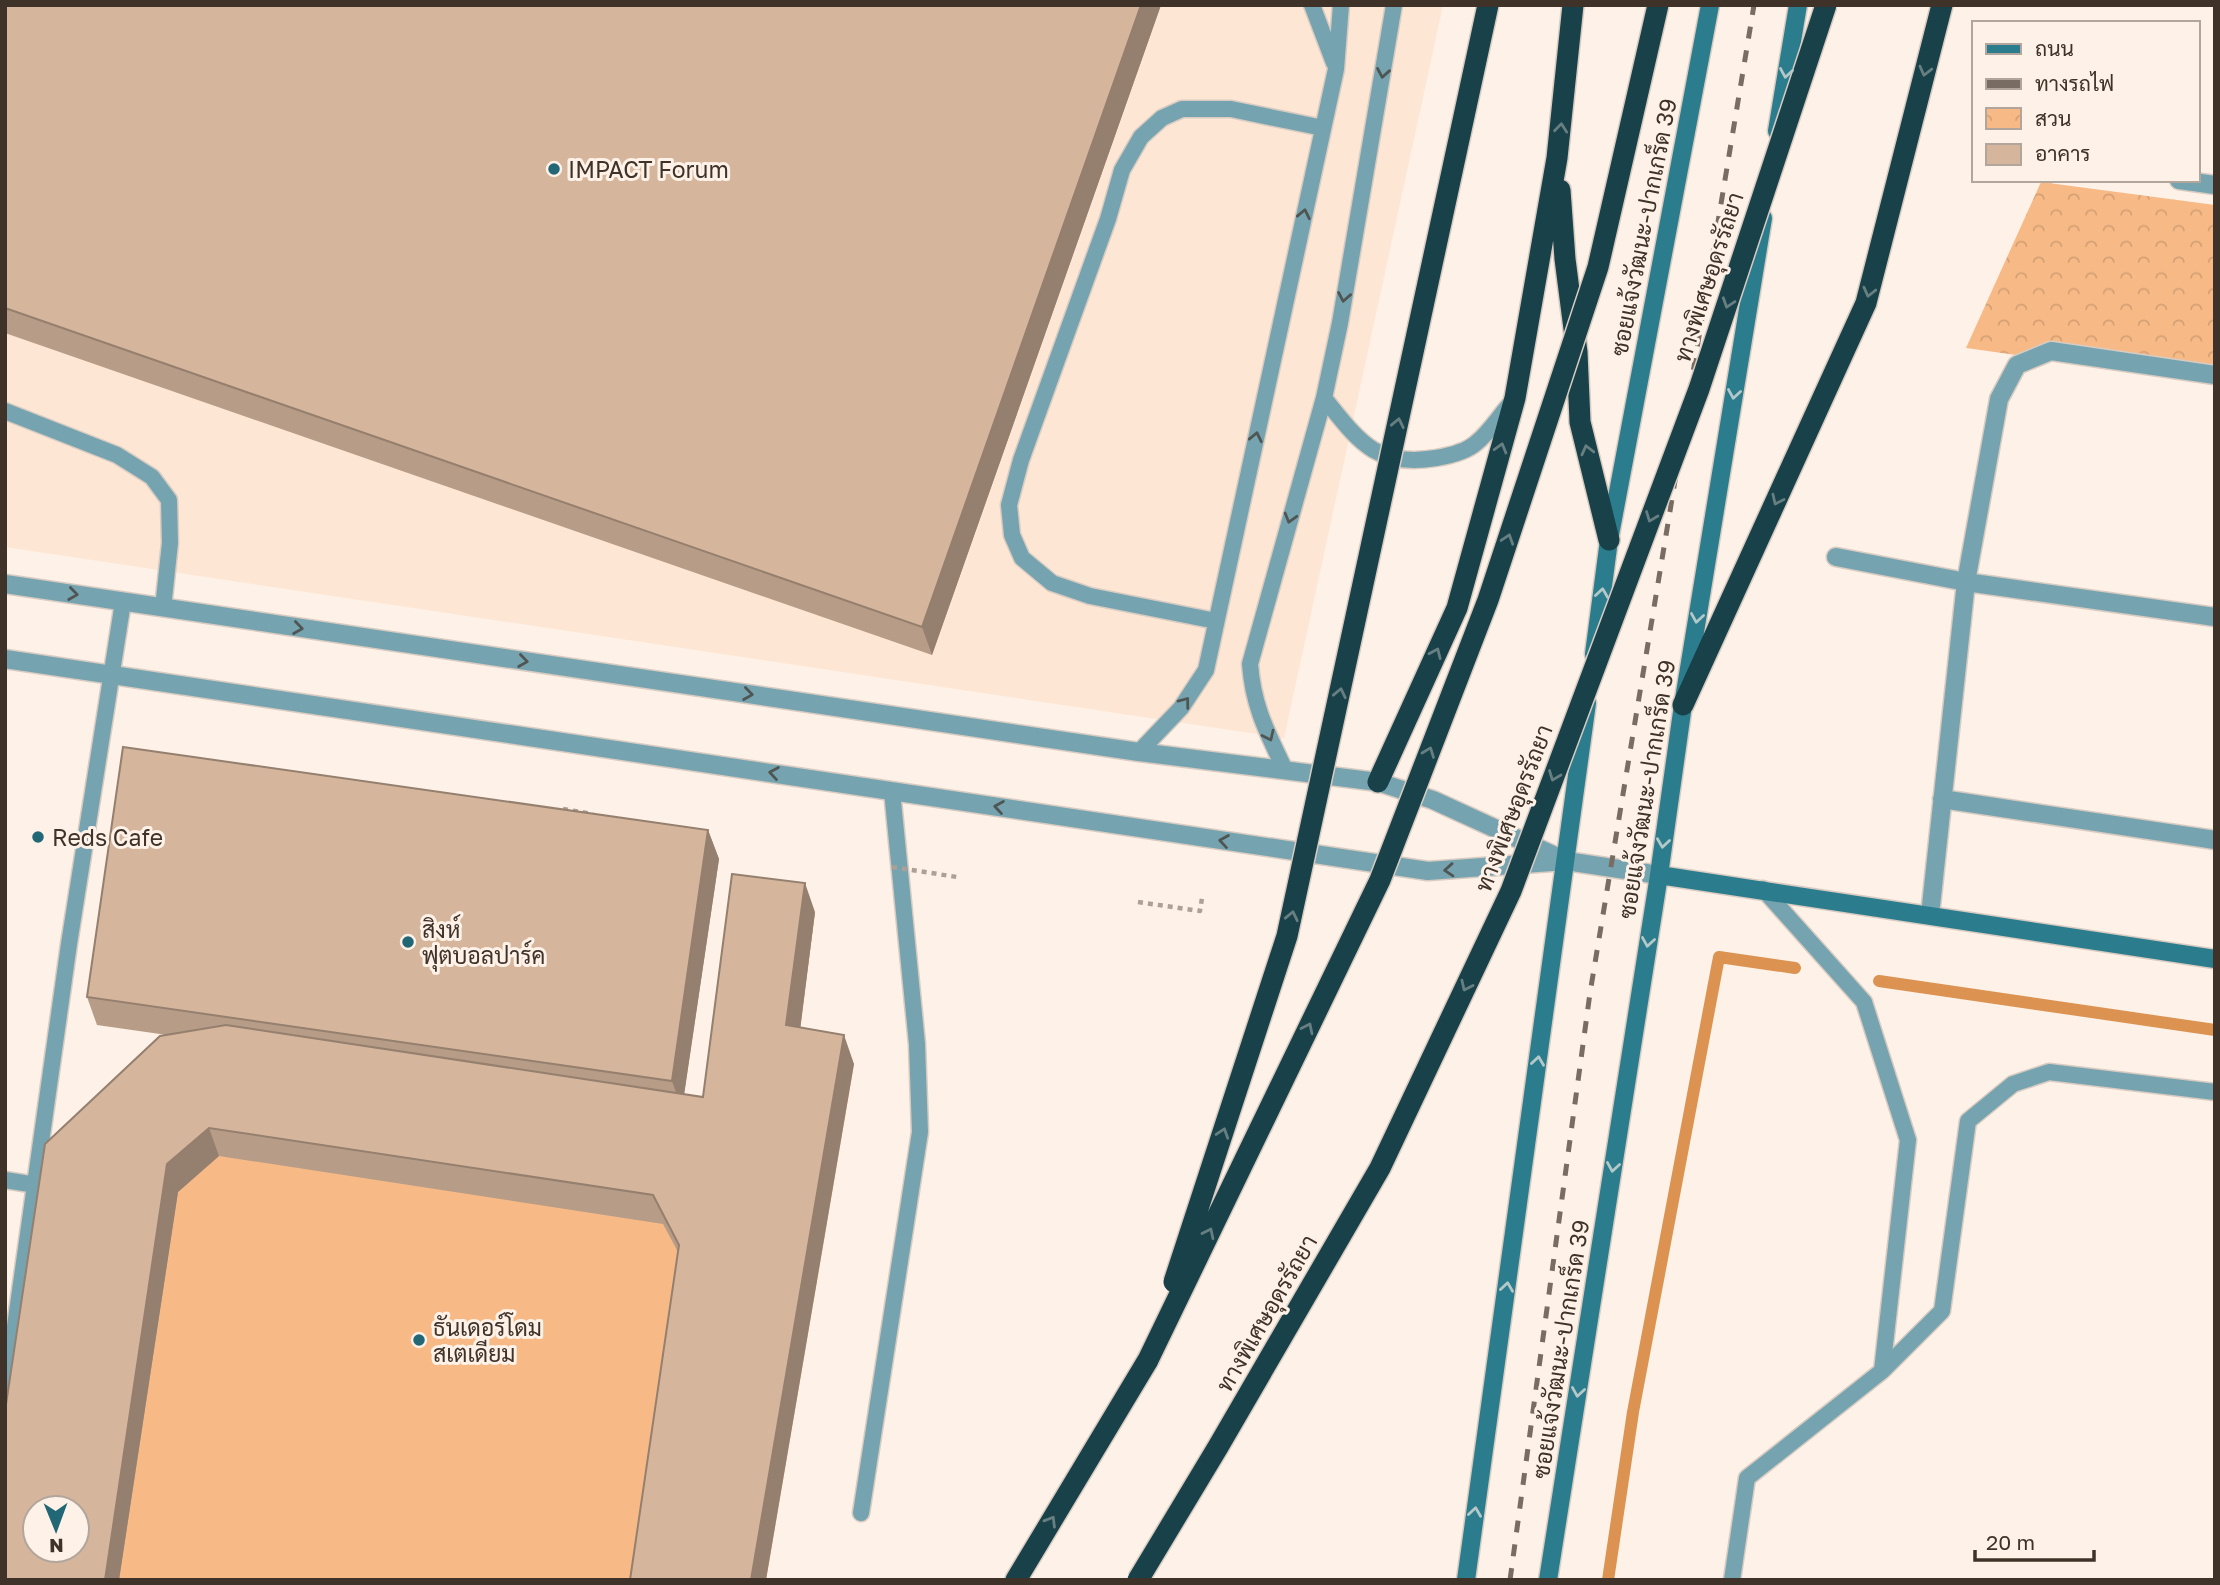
<svg xmlns="http://www.w3.org/2000/svg" width="2220" height="1585" viewBox="0 0 2220 1585" font-family="'Golos Text',Sarabun,sans-serif">
  <defs>
    <pattern id="park-crowns" width="20" height="18" patternUnits="userSpaceOnUse" patternTransform="scale(1.75)"><rect width="20" height="18" fill="#f7ba86"/><path d="M2 6a3 3 0 1 1 6 0M12 15a3 3 0 1 1 6 0" fill="none" stroke="#d5a074"/></pattern>
  </defs>
  <rect width="100%" height="100%" fill="#fef1e7"/>
  <path fill="#fee6d4" d="M5,5H1443L1284,738L5,547Z"/>
  <path fill="url(#park-crowns)" d="M2041,182L2215,205V383L1966,348Z"/>
  <path fill="#f7ba86" fill-rule="evenodd" d="M815,912L797,1054L854,1064L766,1580H5L170,1065L713,1125ZM35,1508H77V1550H35Z"/>
  <g fill="none" stroke-linecap="round" stroke-linejoin="round">
    <path stroke="#dc9352" stroke-width="12" d="M1879,981L2215,1030
      M1608,1580L1633,1412L1719,957L1795,968"/>
    <defs>
      <path id="lane" d="M1312,5L1334,63
        M1324,398C1358,440 1375,468 1436,458C1448,456 1466,452 1476,443C1490,432 1500,415 1512,402
        M5,411L117,455L152,477L169,500L170,543L163,608
        M1216,621L1090,596L1052,583L1022,558L1012,535L1009,505L1021,460L1108,219L1122,170L1141,137L1162,118L1182,109H1231L1323,128
        M1139,752L1181,708L1206,670L1336,69L1341,5
        M1285,770C1267,732 1253,706 1250,664L1324,398L1340,323L1394,5
        M5,1180L36,1185
        M1882,1371L1942,1311L1968,1121L2013,1084L2049,1072L2215,1092
        M5,1397L69,944L123,602
        M861,1513L920,1132L917,1044L892,791
        M1732,1580L1747,1478L1882,1371L1908,1140L1864,1002L1763,889"/>
      <path id="street" d="M2179,180L2215,185
        M1836,557L1966,582L2215,617
        M5,584L1139,752L1378,782L1433,800L1564,860
        M5,659L1428,871L1566,861L1659,875
        M1942,799L2215,840
        M1930,915L1966,582L1999,399L2017,365L2051,351L2215,375"/>
      <path id="secondary" d="M1777,131L1798,5
        M1594,654L1609,540L1710,5
        M1659,875L2215,959
        M1466,1580L1587,703
        M1548,1580L1659,875L1683,705L1763,218"/>
      <path id="highway" d="M1560,190L1565,259L1577,352L1580,422L1609,540
        M1683,705L1866,303L1942,5
        M1378,782L1457,608L1515,398L1557,158L1573,5
        M1016,1580L1148,1360"/>
    </defs>
    <use href="#lane" stroke="#d8cbc1" stroke-width="19"/>
    <use href="#street" stroke="#d8cbc1" stroke-width="21"/>
    <use href="#secondary" stroke="#d8cbc1" stroke-width="21"/>
    <use href="#highway" stroke="#d8cbc1" stroke-width="24"/>
    <path stroke="#ada096" stroke-width="4.5" stroke-dasharray="5 5" stroke-linecap="butt" d="M563,809L593,814
      M1138,902L1200,911L1202,898"/>
    <use href="#lane" stroke="#75a4b0" stroke-width="16"/>
    <use href="#street" stroke="#75a4b0" stroke-width="18"/>
    <use href="#secondary" stroke="#2b7d8e" stroke-width="18"/>
    <use href="#highway" stroke="#18414a" stroke-width="21"/>
    <path stroke="#796d63" stroke-width="5" stroke-dasharray="12 12" stroke-linecap="butt" d="M1510,1580L1590,993L1754,5"/>
    <defs>
      <path id="highway-bridge" d="M1174,1282L1287,936L1488,5
        M1148,1360L1380,880L1488,600L1598,267L1658,5
        M1138,1580L1218,1447L1380,1168L1511,891L1699,389L1826,5"/>
    </defs>
    <use href="#highway-bridge" stroke="#d8cbc1" stroke-width="24" stroke-linecap="butt"/>
    <path stroke="#ada096" stroke-width="4.5" stroke-dasharray="5 5" stroke-linecap="butt" d="M892,867L957,877"/>
    <use href="#highway-bridge" stroke="#18414a" stroke-width="21"/>
  </g>
  <path fill="#b79d87" d="M5,5H1161L932,655L5,333Z
    M708,830L719,859L684,1094L703,1097L815,912L800,1028L854,1064L678,1252L663,1224L219,1156L178,1192L119,1580H5L167,1035L97,1025L87,997Z"/>
  <path fill="#957f6e" d="M1141,5H1161L932,655L922,627Z
    M708,830L719,859L682,1109L672,1081Z
    M805,883L815,912L797,1054L786,1025Z
    M844,1035L854,1064L766,1580H751Z
    M209,1128L219,1156L178,1192L119,1580H105L167,1164Z"/>
  <path fill="#d5b69d" stroke="#957f6e" stroke-width="2" fill-rule="evenodd" d="M5,5H1141L922,627L5,308Z
    M123,747L708,830L672,1081L87,997Z
    M732,874L805,883L786,1025L844,1035L751,1580H630L679,1245L653,1195L209,1128L167,1164L105,1580H5V1411L45,1144L160,1036L226,1025L703,1097ZM35,1508H77V1550H35Z"/>
  <defs><path id="oneway-chevron" d="M-2-3.5L2.5 0L-2 3.5" fill="none" stroke-width="1.6" stroke-linecap="round" stroke-linejoin="round" transform="scale(1.75)"/></defs>
  <g stroke="#687f81">
    <use href="#oneway-chevron" transform="translate(1925 71) rotate(104)"/>
    <use href="#oneway-chevron" transform="translate(1561 128) rotate(-84)"/>
    <use href="#oneway-chevron" transform="translate(1869 292) rotate(104)"/>
    <use href="#oneway-chevron" transform="translate(1728 303) rotate(108)"/>
    <use href="#oneway-chevron" transform="translate(1398 423) rotate(-78)"/>
    <use href="#oneway-chevron" transform="translate(1501 448) rotate(-74)"/>
    <use href="#oneway-chevron" transform="translate(1587 450) rotate(-104)"/>
    <use href="#oneway-chevron" transform="translate(1777 500) rotate(115)"/>
    <use href="#oneway-chevron" transform="translate(1651 517) rotate(111)"/>
    <use href="#oneway-chevron" transform="translate(1508 539) rotate(-72)"/>
    <use href="#oneway-chevron" transform="translate(1436 653) rotate(-66)"/>
    <use href="#oneway-chevron" transform="translate(1340 693) rotate(-78)"/>
    <use href="#oneway-chevron" transform="translate(1429 752) rotate(-69)"/>
    <use href="#oneway-chevron" transform="translate(1554 776) rotate(111)"/>
    <use href="#oneway-chevron" transform="translate(1292 916) rotate(-78)"/>
    <use href="#oneway-chevron" transform="translate(1466 986) rotate(115)"/>
    <use href="#oneway-chevron" transform="translate(1308 1028) rotate(-64)"/>
    <use href="#oneway-chevron" transform="translate(1223 1133) rotate(-72)"/>
    <use href="#oneway-chevron" transform="translate(1209 1233) rotate(-64)"/>
    <use href="#oneway-chevron" transform="translate(1051 1521) rotate(-59)"/>
  </g>
  <g stroke="#4f5552">
    <use href="#oneway-chevron" transform="translate(1383 73) rotate(100)"/>
    <use href="#oneway-chevron" transform="translate(1304 214) rotate(-78)"/>
    <use href="#oneway-chevron" transform="translate(1344 297) rotate(100)"/>
    <use href="#oneway-chevron" transform="translate(1256 437) rotate(-78)"/>
    <use href="#oneway-chevron" transform="translate(1290 518) rotate(106)"/>
    <use href="#oneway-chevron" transform="translate(73 594) rotate(8)"/>
    <use href="#oneway-chevron" transform="translate(298 628) rotate(8)"/>
    <use href="#oneway-chevron" transform="translate(523 661) rotate(8)"/>
    <use href="#oneway-chevron" transform="translate(748 694) rotate(8)"/>
    <use href="#oneway-chevron" transform="translate(1185 702) rotate(-53)"/>
    <use href="#oneway-chevron" transform="translate(1269 736) rotate(65)"/>
    <use href="#oneway-chevron" transform="translate(774 773) rotate(-171)"/>
    <use href="#oneway-chevron" transform="translate(999 807) rotate(-171)"/>
    <use href="#oneway-chevron" transform="translate(1224 841) rotate(-171)"/>
    <use href="#oneway-chevron" transform="translate(1449 870) rotate(176)"/>
  </g>
  <g stroke="#b4c8c8">
    <use href="#oneway-chevron" transform="translate(1786 73) rotate(99)"/>
    <use href="#oneway-chevron" transform="translate(1734 394) rotate(99)"/>
    <use href="#oneway-chevron" transform="translate(1602 593) rotate(-82)"/>
    <use href="#oneway-chevron" transform="translate(1697 618) rotate(99)"/>
    <use href="#oneway-chevron" transform="translate(1663 843) rotate(98)"/>
    <use href="#oneway-chevron" transform="translate(1648 942) rotate(99)"/>
    <use href="#oneway-chevron" transform="translate(1538 1061) rotate(-82)"/>
    <use href="#oneway-chevron" transform="translate(1613 1167) rotate(99)"/>
    <use href="#oneway-chevron" transform="translate(1507 1287) rotate(-82)"/>
    <use href="#oneway-chevron" transform="translate(1578 1392) rotate(99)"/>
    <use href="#oneway-chevron" transform="translate(1475 1512) rotate(-82)"/>
  </g>
  <g fill="#216776" stroke="#fef1e7" stroke-width="2.5">
    <circle cx="554" cy="169" r="7"/>
    <circle cx="38" cy="837" r="7"/>
    <circle cx="408" cy="942" r="7"/>
    <circle cx="419" cy="1340" r="7"/>
  </g>
  <g text-anchor="middle" dominant-baseline="central" stroke-width="6" stroke-linejoin="round" paint-order="stroke">
    <g font-size="23" fill="#3f3329" stroke="#fef1e7" text-anchor="start">
      <text x="568" y="169">IMPACT Forum</text>
      <text x="52" y="837">Reds Cafe</text>
      <text x="422" y="929">สิงห์<tspan x="422" dy="26">ฟุตบอลปาร์ค</tspan></text>
      <text x="433" y="1327">ธันเดอร์โดม<tspan x="433" dy="26">สเตเดียม</tspan></text>
    </g>
    <g font-size="23" fill="#3f3329" stroke="#fef1e7">
      <text transform="translate(1643 227) rotate(-79)">ซอยแจ้งวัฒนะ-ปากเกร็ด 39</text>
      <text transform="translate(1708 277) rotate(-72)">ทางพิเศษอุดรรัถยา</text>
      <text transform="translate(1646 789) rotate(-81)">ซอยแจ้งวัฒนะ-ปากเกร็ด 39</text>
      <text transform="translate(1513 808) rotate(-69)">ทางพิเศษอุดรรัถยา</text>
      <text transform="translate(1266 1313) rotate(-60)">ทางพิเศษอุดรรัถยา</text>
      <text transform="translate(1560 1349) rotate(-81)">ซอยแจ้งวัฒนะ-ปากเกร็ด 39</text>
    </g>
  </g>
  <rect width="2220" height="1585" fill="none" stroke="#3f3329" stroke-width="14"/>
  <rect x="1972" y="21" width="228" height="161" fill="#fef1e7" stroke="#b2a59b" stroke-width="2"/>
  <rect x="1986" y="44" width="35" height="10" fill="#2b7d8e" stroke="#b2a59b" stroke-width="2"/>
  <text x="2035" y="56" font-size="21" fill="#3f3329">ถนน</text>
  <rect x="1986" y="79" width="35" height="10" fill="#796d63" stroke="#b2a59b" stroke-width="2"/>
  <text x="2035" y="91" font-size="21" fill="#3f3329">ทางรถไฟ</text>
  <rect x="1986" y="108" width="35" height="21" fill="url(#park-crowns)" stroke="#b2a59b" stroke-width="2"/>
  <text x="2035" y="126" font-size="21" fill="#3f3329">สวน</text>
  <rect x="1986" y="144" width="35" height="21" fill="#d5b69d" stroke="#b2a59b" stroke-width="2"/>
  <text x="2035" y="161" font-size="21" fill="#3f3329">อาคาร</text>
  <g transform="translate(56 1529) rotate(179)"><circle r="33" fill="#fef1e7" stroke="#b2a59b" stroke-width="2"/>
  <path d="M0-5L12 26L0 18L-12 26Z" fill="#216776"/>
  <text y="-10" font-size="19" font-weight="bold" text-anchor="middle" fill="#3f3329">N</text>
  </g>
  <path d="M1975 1550v10h119v-10" fill="none" stroke="#3f3329" stroke-width="3.5"/>
  <text x="1986" y="1550" font-size="21" fill="#3f3329" stroke="#fef1e7" stroke-width="5" paint-order="stroke">20 m</text>
</svg>
